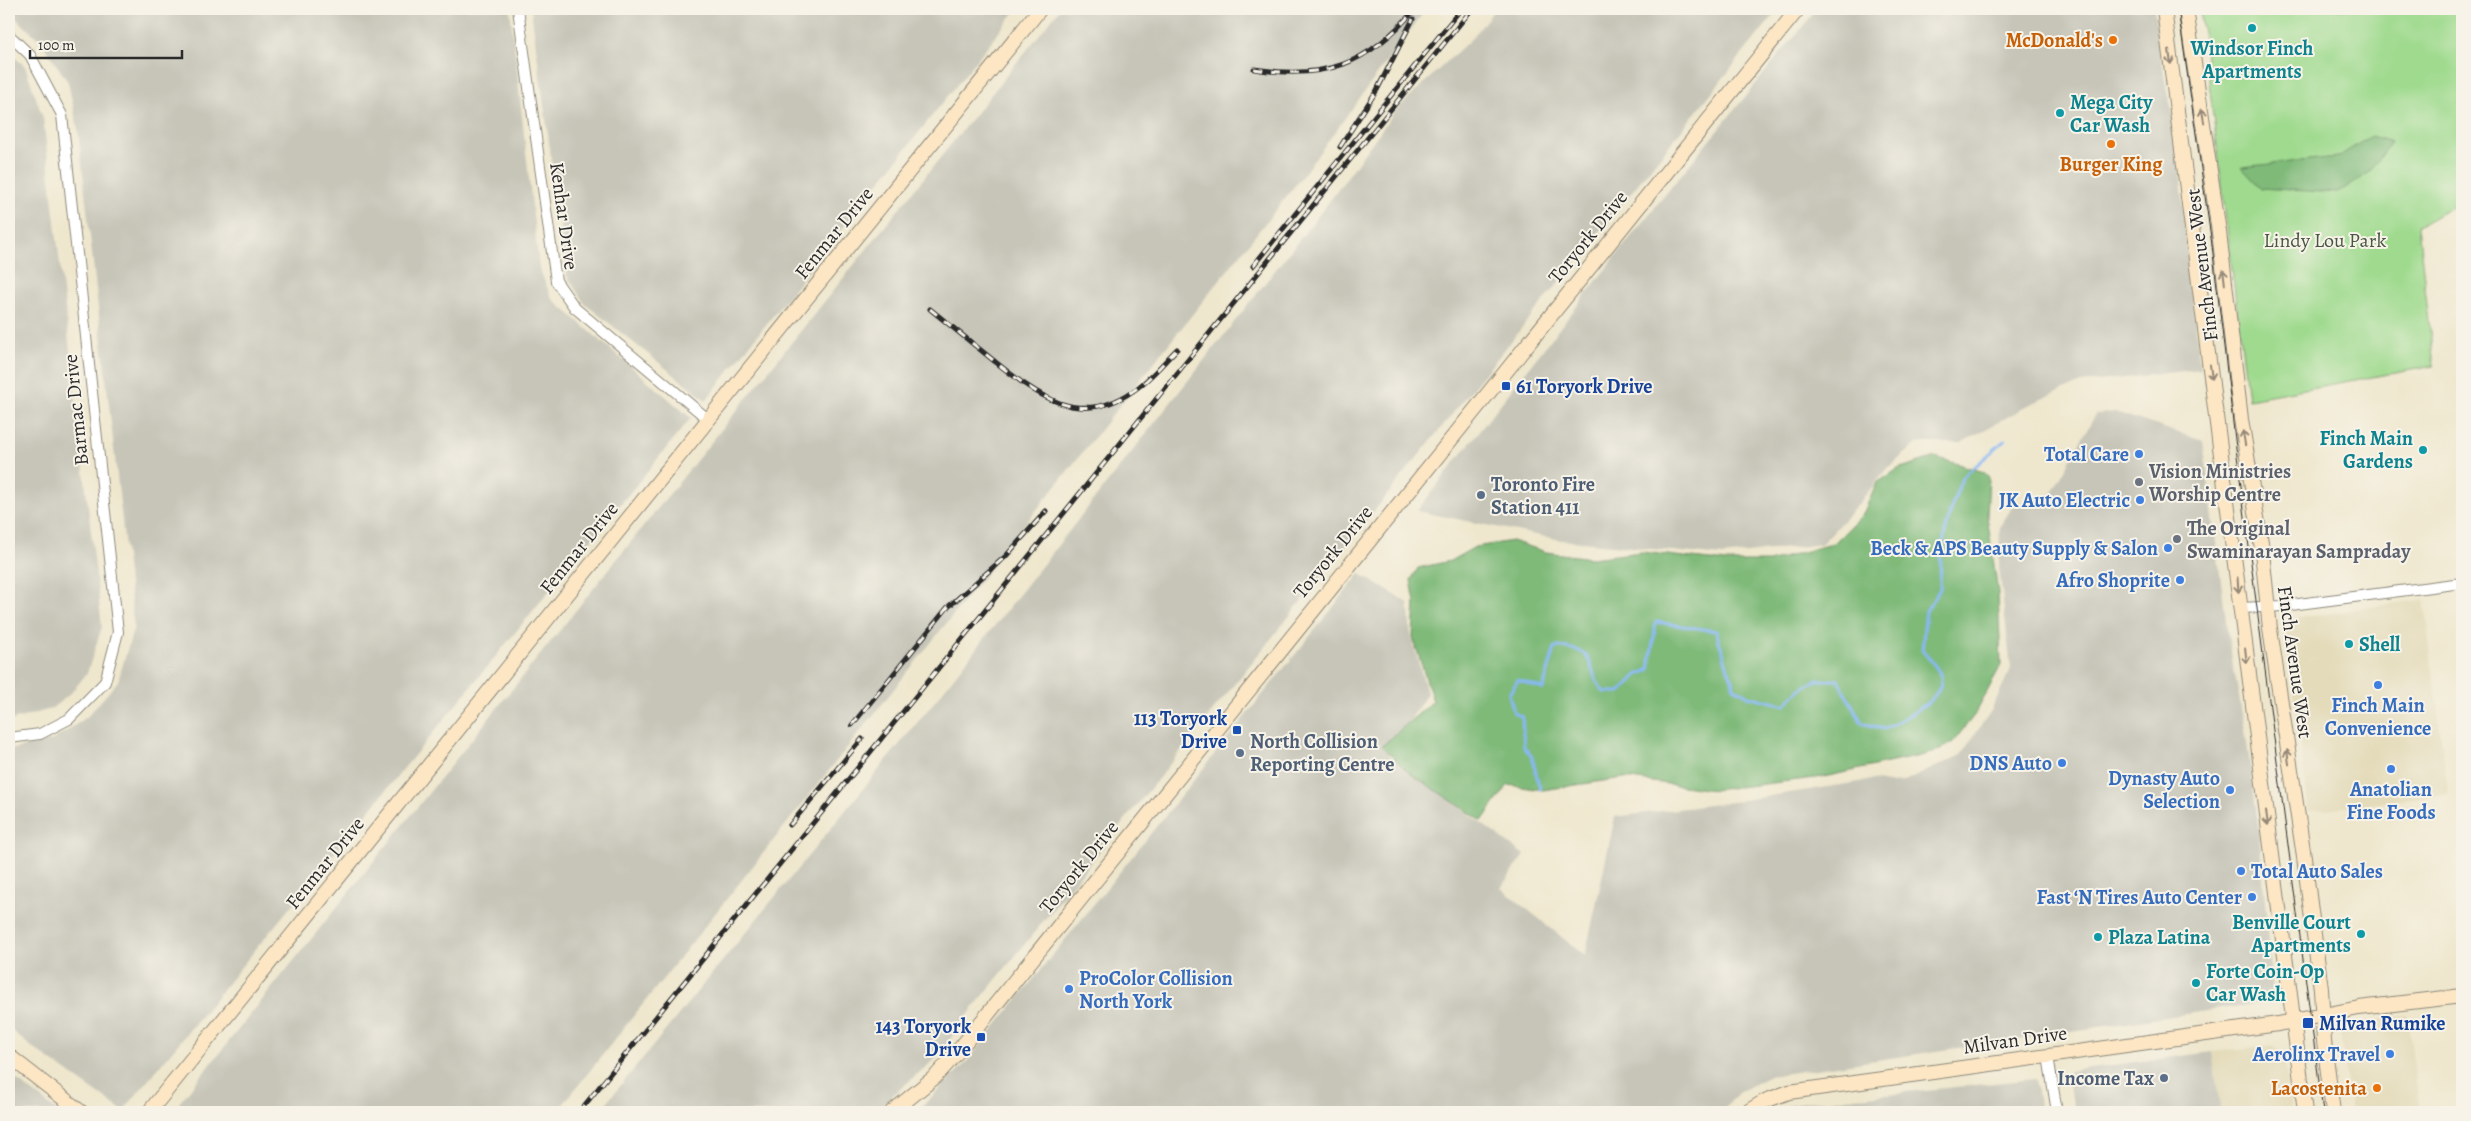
<svg xmlns="http://www.w3.org/2000/svg" width="2471" height="1121" viewBox="0 0 2471 1121" font-family="Alegreya,serif">
  <rect width="100%" height="100%" fill="#f7f3e8"/>
  <filter id="ink" filterUnits="userSpaceOnUse"><feTurbulence type="fractalNoise" baseFrequency=".02" numOctaves="2"/><feDisplacementMap in="SourceGraphic" scale="10" xChannelSelector="R" yChannelSelector="G"/><feConvolveMatrix kernelMatrix="1 2 1 2 8 2 1 2 1" color-interpolation-filters="sRGB"/></filter>
  <filter id="wash" filterUnits="userSpaceOnUse"><feTurbulence type="fractalNoise" baseFrequency=".0096" numOctaves="4" result="noise"/><feDisplacementMap in="SourceGraphic" scale="20" xChannelSelector="R" yChannelSelector="G"/><feGaussianBlur stdDeviation="1.12" result="paint"/><feColorMatrix in="noise" values="0 0 0 0 0 0 0 0 0 0 0 0 0 0 0 0 0 1.4 0 .05"/><feComposite in="paint" operator="in"/></filter>
  <g filter="url(#wash)">
    <rect width="100%" height="100%" fill="#efe7cd"/>
    <path fill="#e4dbba" d="M2424,599L2448,795L2309,811L2285,623L2287,620Z
      M2407,1015L2420,1112H2351L2340,1032L2343,1026Z
      M2273,1045L2280,1050L2284,1057L2291,1112H2221L2212,1052Z"/>
    <path fill="#c6c5b8" d="M9,9H510L539,268L552,299L691,418L123,1111L29,1045L9,1028V750L53,740L87,717L118,681L134,627L78,129L68,82L40,40L9,12Z
      M531,9H1017L706,400L585,304L567,276Z
      M1060,9H1426L1293,188L557,1112H172Z
      M1495,9H1779L974,1007L935,1059L873,1112H599L939,696L1329,202L1395,111L1474,36Z
      M1817,9H2154L2167,93L2175,120L2200,369L2081,383L2034,402L1961,443H1918L1889,467L1854,509L1821,544L1723,556L1561,540L1417,511L1637,229Z
      M9,53L25,66L43,118L102,627L87,673L71,693L51,709L9,721Z
      M2115,412L2203,441L2228,636L2246,736L2259,832L2273,1001L1769,1076L1738,1093L1722,1112H916L965,1064L1360,574L1408,603L1411,635L1427,693L1389,755L1524,855L1501,888L1585,956L1615,817L1725,803L1872,780L1887,783L1904,782L1961,755L1991,711L2011,668L1999,567L2000,526L2013,506L2051,494L2096,414Z
      M2212,1052L2221,1112H2074L2068,1071Z
      M9,1074L58,1112H9Z
      M2035,1079L2040,1112H1773L1798,1103Z"/>
    <path fill="#9fda8e" stroke="#65825c" d="M2200,9H2462V201L2418,226L2434,366L2248,399Z"/>
    <path fill="#7fba79" stroke="#557252" d="M2371,136L2391,142L2370,172L2337,193L2261,188L2241,167L2338,157Z
      M1935,457L1984,472L1989,477L1987,516L1998,593L2001,665L1976,713L1953,742L1933,753L1824,777L1713,790L1623,778L1543,790L1508,785L1482,821L1408,772L1382,746L1433,701L1413,637L1415,602L1411,580L1418,568L1450,561L1475,547L1512,541L1546,552L1591,558L1642,552L1726,562H1769L1834,543L1863,514L1877,483L1898,469Z"/>
    <g fill="none" stroke-linecap="round" stroke-linejoin="round">
      <path stroke="#89b9f4" stroke-width="3" d="M1540,789L1532,757L1524,747L1522,717L1514,713L1509,694L1518,680L1543,689L1555,647C1603,649 1582,667 1604,692H1620L1637,675L1649,670L1656,622L1716,631L1734,687L1748,696L1785,705L1799,690L1817,680H1838L1862,723L1884,729C1901,719 1952,698 1939,672C1935,664 1927,657 1922,650L1926,611L1940,589L1941,551L1951,508L1962,478L2005,440"/>
    </g>
  </g>
  <g filter="url(#ink)">
    <g fill="none" stroke-linecap="round" stroke-linejoin="round">
      <defs>
        <path id="street" d="M518,9L556,281L575,308L709,420
          M9,35L30,55L62,115L118,632L105,682L69,719L40,734L9,738
          M2240,608L2283,606L2462,583
          M2048,1056L2057,1112"/>
        <path id="secondary" d="M2164,9L2305,1112
          M2186,9L2219,232L2241,419L2261,542L2270,629L2304,857L2321,989L2324,1041L2333,1112
          M9,1056L81,1112
          M149,1112L1040,9
          M892,1112L935,1077L954,1056L1798,9
          M1747,1112L1765,1101L1789,1092L2278,1024L2359,1008L2462,996"/>
      </defs>
      <use href="#street" stroke="#8d897c" stroke-width="12"/>
      <use href="#secondary" stroke="#8d897c" stroke-width="16"/>
      <use href="#street" stroke="#fff" stroke-width="10"/>
      <use href="#secondary" stroke="#fce6c4" stroke-width="14"/>
      <path stroke="#2b2b2b" stroke-width="1" d="M2178,9L2212,245L2236,448L2323,1112"/>
      <defs>
        <path id="rail" d="M1254,69C1325,80 1368,65 1415,9
          M1340,147L1377,90L1413,19
          M1253,266L1461,9
          M930,309C951,326 972,343 993,360C1036,394 1078,429 1133,391C1150,380 1163,363 1177,349
          M852,725L947,608L1006,556L1046,511
          M790,825L862,739
          M579,1112L1472,9"/>
      </defs>
      <use href="#rail" stroke="#2b2b2b" stroke-width="5"/>
      <use href="#rail" stroke="#f7f3e8" stroke-width="3" stroke-dasharray="9" stroke-linecap="butt"/>
    </g>
    <defs><path id="oneway-shaft" d="M-6 0H5M1.5-3L5.5 0L1.5 3" fill="none" stroke-width="1.6" stroke-linecap="round" stroke-linejoin="round" transform="scale(1.25)"/></defs>
    <g stroke="#948878">
      <use href="#oneway-shaft" transform="translate(2170 57) rotate(83)"/>
      <use href="#oneway-shaft" transform="translate(2203 116) rotate(-99)"/>
      <use href="#oneway-shaft" transform="translate(2224 277) rotate(-97)"/>
      <use href="#oneway-shaft" transform="translate(2211 372) rotate(82)"/>
      <use href="#oneway-shaft" transform="translate(2244 438) rotate(-99)"/>
      <use href="#oneway-shaft" transform="translate(2238 585) rotate(86)"/>
      <use href="#oneway-shaft" transform="translate(2246 656) rotate(83)"/>
      <use href="#oneway-shaft" transform="translate(2288 757) rotate(-98)"/>
      <use href="#oneway-shaft" transform="translate(2267 818) rotate(82)"/>
    </g>
  </g>
  <g fill="#0f9aa8" stroke="#f7f3e8" stroke-width="2">
    <circle cx="2252" cy="28" r="5"/>
    <circle cx="2060" cy="113" r="5"/>
    <circle cx="2423" cy="450" r="5"/>
    <circle cx="2349" cy="644" r="5"/>
    <circle cx="2361" cy="934" r="5"/>
    <circle cx="2098" cy="937" r="5"/>
    <circle cx="2196" cy="983" r="5"/>
  </g>
  <g fill="#e8710a" stroke="#f7f3e8" stroke-width="2">
    <circle cx="2113" cy="40" r="5"/>
    <circle cx="2111" cy="144" r="5"/>
    <circle cx="2377" cy="1088" r="5"/>
  </g>
  <g fill="#1a4fb4" stroke="#f7f3e8" stroke-width="2">
    <rect x="1501" y="381" width="10" height="10" rx="2.5"/>
    <rect x="1232" y="725" width="10" height="10" rx="2.5"/>
    <rect x="2302" y="1017" width="12" height="12" rx="2.5"/>
    <rect x="976" y="1032" width="10" height="10" rx="2.5"/>
  </g>
  <g fill="#3f7fe0" stroke="#f7f3e8" stroke-width="2">
    <circle cx="2139" cy="454" r="5"/>
    <circle cx="2140" cy="500" r="5"/>
    <circle cx="2168" cy="548" r="5"/>
    <circle cx="2180" cy="580" r="5"/>
    <circle cx="2378" cy="685" r="5"/>
    <circle cx="2062" cy="763" r="5"/>
    <circle cx="2391" cy="769" r="5"/>
    <circle cx="2230" cy="790" r="5"/>
    <circle cx="2241" cy="871" r="5"/>
    <circle cx="2252" cy="897" r="5"/>
    <circle cx="1069" cy="989" r="5"/>
    <circle cx="2390" cy="1054" r="5"/>
  </g>
  <g fill="#6b7280" stroke="#f7f3e8" stroke-width="2">
    <circle cx="2139" cy="482" r="5"/>
    <circle cx="2177" cy="539" r="5"/>
  </g>
  <g fill="#5c6f8a" stroke="#f7f3e8" stroke-width="2">
    <circle cx="1481" cy="495" r="5"/>
    <circle cx="1240" cy="753" r="5"/>
    <circle cx="2164" cy="1078" r="5"/>
  </g>
  <g text-anchor="middle" dominant-baseline="central" stroke-width="4" stroke-linejoin="round" paint-order="stroke">
    <g font-size="20" font-weight="bold" fill="#c56008" stroke="#f7f3e8" text-anchor="end">
      <text x="2103" y="40">McDonald's</text>
      <text x="2111" y="164" text-anchor="middle">Burger King</text>
      <text x="2367" y="1088">Lacostenita</text>
    </g>
    <g font-size="20" font-weight="bold" fill="#0d838f" stroke="#f7f3e8" text-anchor="start">
      <text x="2252" y="48" text-anchor="middle">Windsor Finch<tspan x="2252" dy="23">Apartments</tspan></text>
      <text x="2070" y="102">Mega City<tspan x="2070" dy="23">Car Wash</tspan></text>
      <text x="2413" y="438" text-anchor="end">Finch Main<tspan x="2413" dy="23">Gardens</tspan></text>
      <text x="2359" y="644">Shell</text>
      <text x="2351" y="922" text-anchor="end">Benville Court<tspan x="2351" dy="23">Apartments</tspan></text>
      <text x="2108" y="937">Plaza Latina</text>
      <text x="2206" y="971">Forte Coin-Op<tspan x="2206" dy="23">Car Wash</tspan></text>
    </g>
    <g font-size="20" fill="#2b2b2b" stroke="#f7f3e8">
      <text transform="translate(564 216) rotate(82)">Kenhar Drive</text>
      <text transform="translate(834 233) rotate(-51)">Fenmar Drive</text>
      <text transform="translate(1588 237) rotate(-51)">Toryork Drive</text>
      <text transform="translate(2202 265) rotate(-97)">Finch Avenue West</text>
      <text transform="translate(76 410) rotate(-96)">Barmac Drive</text>
      <text transform="translate(579 548) rotate(-51)">Fenmar Drive</text>
      <text transform="translate(1333 552) rotate(-51)">Toryork Drive</text>
      <text transform="translate(2295 662) rotate(82)">Finch Avenue West</text>
      <text transform="translate(325 863) rotate(-51)">Fenmar Drive</text>
      <text transform="translate(1079 867) rotate(-51)">Toryork Drive</text>
      <text transform="translate(2015 1040) rotate(-8)">Milvan Drive</text>
    </g>
    <g font-size="20" fill="#485744" stroke="#f7f3e8">
      <text x="2325" y="240">Lindy Lou Park</text>
    </g>
    <g font-size="20" font-weight="bold" fill="#164399" stroke="#f7f3e8" text-anchor="start">
      <text x="1516" y="386">61 Toryork Drive</text>
      <text x="1227" y="718" text-anchor="end">113 Toryork<tspan x="1227" dy="23">Drive</tspan></text>
      <text x="2319" y="1023">Milvan Rumike</text>
      <text x="971" y="1026" text-anchor="end">143 Toryork<tspan x="971" dy="23">Drive</tspan></text>
    </g>
    <g font-size="20" font-weight="bold" fill="#366cbe" stroke="#f7f3e8" text-anchor="end">
      <text x="2129" y="454">Total Care</text>
      <text x="2130" y="500">JK Auto Electric</text>
      <text x="2158" y="548">Beck &amp; APS Beauty Supply &amp; Salon</text>
      <text x="2170" y="580">Afro Shoprite</text>
      <text x="2378" y="705" text-anchor="middle">Finch Main<tspan x="2378" dy="23">Convenience</tspan></text>
      <text x="2052" y="763">DNS Auto</text>
      <text x="2220" y="778">Dynasty Auto<tspan x="2220" dy="23">Selection</tspan></text>
      <text x="2391" y="789" text-anchor="middle">Anatolian<tspan x="2391" dy="23">Fine Foods</tspan></text>
      <text x="2251" y="871" text-anchor="start">Total Auto Sales</text>
      <text x="2242" y="897">Fast ‘N Tires Auto Center</text>
      <text x="1079" y="978" text-anchor="start">ProColor Collision<tspan x="1079" dy="23">North York</tspan></text>
      <text x="2380" y="1054">Aerolinx Travel</text>
    </g>
    <g font-size="20" font-weight="bold" fill="#5b616d" stroke="#f7f3e8" text-anchor="start">
      <text x="2149" y="471">Vision Ministries<tspan x="2149" dy="23">Worship Centre</tspan></text>
      <text x="2187" y="528">The Original<tspan x="2187" dy="23">Swaminarayan Sampraday</tspan></text>
    </g>
    <g font-size="20" font-weight="bold" fill="#4e5e75" stroke="#f7f3e8" text-anchor="start">
      <text x="1491" y="484">Toronto Fire<tspan x="1491" dy="23">Station 411</tspan></text>
      <text x="1250" y="741">North Collision<tspan x="1250" dy="23">Reporting Centre</tspan></text>
      <text x="2154" y="1078" text-anchor="end">Income Tax</text>
    </g>
  </g>
  <rect width="2471" height="1121" fill="none" stroke="#f7f3e8" stroke-width="30"/>
  <path d="M30 50v8h152v-8" fill="none" stroke="#2b2b2b" stroke-width="2.5"/>
  <text x="38" y="50" font-size="15" fill="#2b2b2b" stroke="#f7f3e8" stroke-width="4" paint-order="stroke">100 m</text>
</svg>
